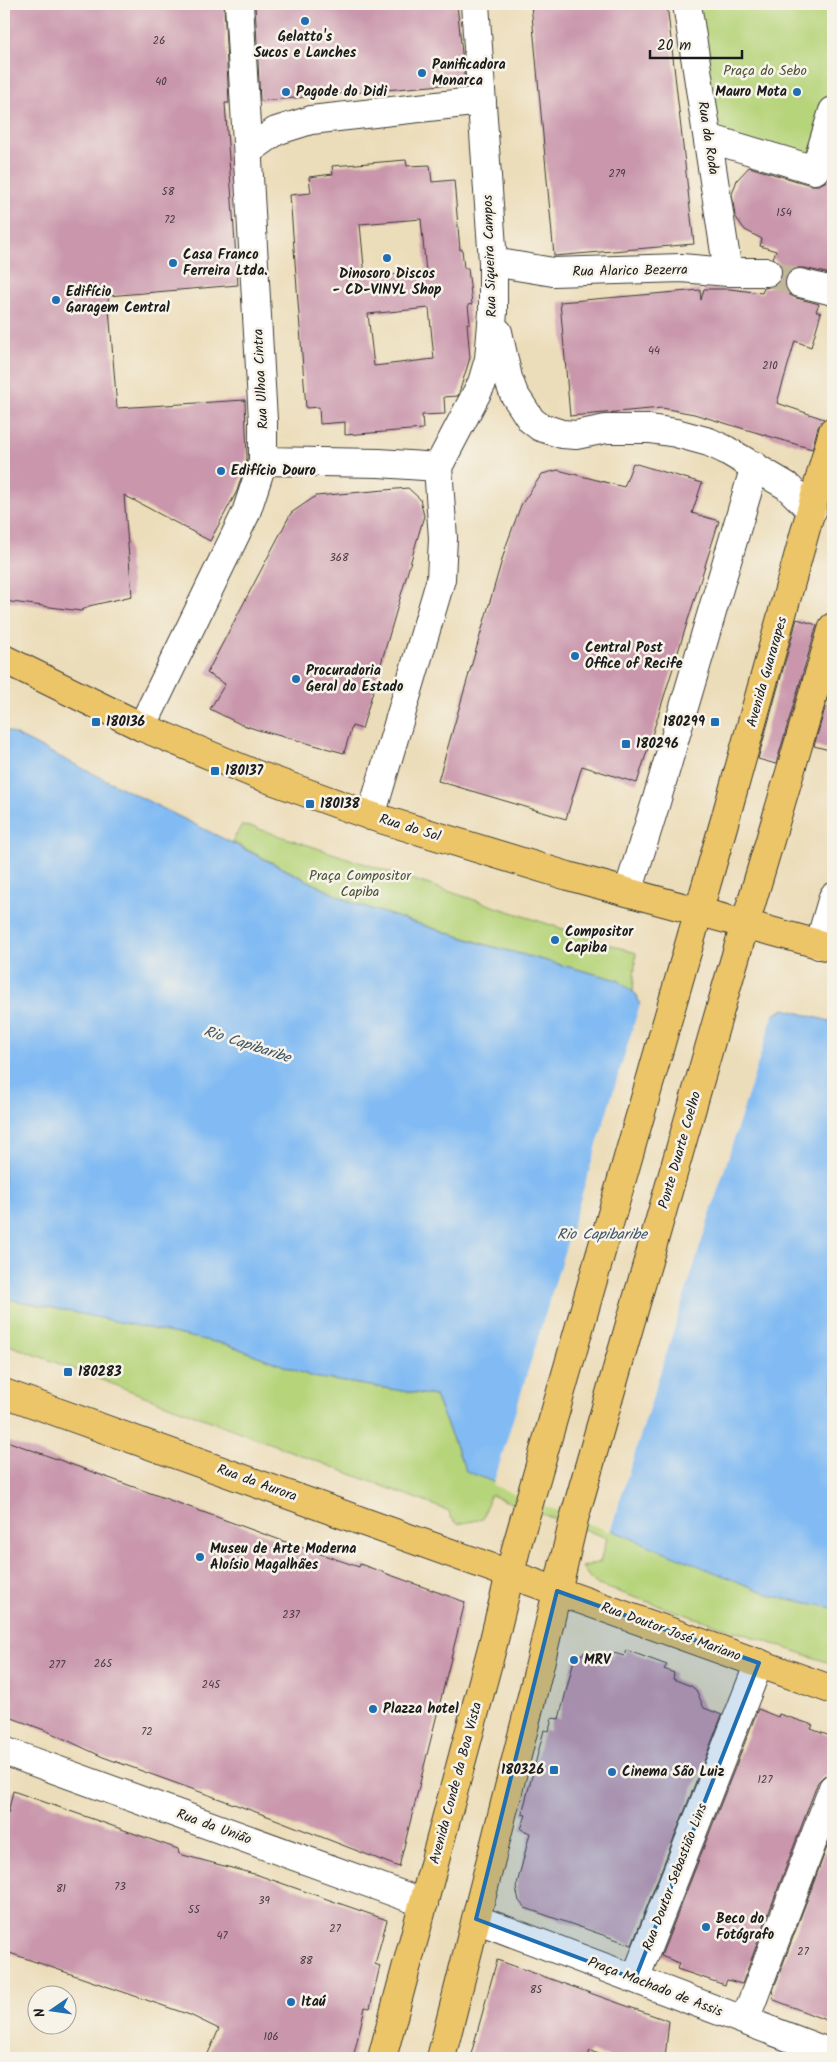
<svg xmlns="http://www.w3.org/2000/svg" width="837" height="2062" viewBox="0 0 837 2062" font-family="Kalam,sans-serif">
  <rect width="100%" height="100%" fill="#f7f3e8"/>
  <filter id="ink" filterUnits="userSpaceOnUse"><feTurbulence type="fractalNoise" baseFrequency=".02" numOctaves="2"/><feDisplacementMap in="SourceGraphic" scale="10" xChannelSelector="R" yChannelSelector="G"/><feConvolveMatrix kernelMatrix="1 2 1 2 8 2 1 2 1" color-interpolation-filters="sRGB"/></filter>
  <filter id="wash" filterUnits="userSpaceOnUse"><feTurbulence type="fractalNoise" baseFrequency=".0096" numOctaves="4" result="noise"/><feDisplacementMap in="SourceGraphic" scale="20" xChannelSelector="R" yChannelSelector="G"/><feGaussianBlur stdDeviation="1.12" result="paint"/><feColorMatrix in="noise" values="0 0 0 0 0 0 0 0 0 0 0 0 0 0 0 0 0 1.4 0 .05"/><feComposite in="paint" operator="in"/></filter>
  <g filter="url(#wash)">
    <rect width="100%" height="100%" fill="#ecddba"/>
    <path fill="#b6d47a" stroke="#69784b" d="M687,4H833V110L815,170L708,138Z
      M241,826L253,827L636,953L633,992L618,980L491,946L352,903L232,842Z
      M4,1297L229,1345L313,1377L435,1396L466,1471L833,1607V1664L598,1585L590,1578L582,1567L600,1562L607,1538L490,1495L483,1519L458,1524L451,1518L449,1511L4,1343Z"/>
    <path fill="#82bbf3" stroke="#4f6c88" d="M4,729L352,903L486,945L618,980L637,995L640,1006L767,1017L785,1009L833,1022V1608L773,1596L466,1471L435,1396L313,1377L229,1345L4,1298Z"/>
    <path fill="#ecddba" d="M641,1001L642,1003L754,1015L774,1012L610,1532L493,1485Z"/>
    <g id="blocks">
      <path fill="#c996ac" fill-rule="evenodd" d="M4,4H224L229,103H225L238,285L108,296L117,408L245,400L247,459L237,491L210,541L124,495L132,596L89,606L81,611L4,601Z
        M255,4H457L465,83L260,101Z
        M531,4H667L694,244L554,256Z
        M406,160L407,166L430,165L432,182L454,180L460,250L462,249L464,268H468L472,304L468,305L470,323H467L470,358L458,396L444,397L445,414L422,415L423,429L345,435V422L320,424L319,407L306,408L290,195L311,193L309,177L333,174L332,166ZM421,219L426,272L365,277L360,224ZM429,308L434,359L374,366L368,314Z
        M749,167L811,185H819L825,182L830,175L833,176V268L831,274L804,268H796L788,273L785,280V288L790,295L796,298L819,304L816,311L821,313L811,347L795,341L777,403L824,419L818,427L812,449L694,414L662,408L570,416L560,302L700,290L701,300L704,289H730L762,293L764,288L774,286L780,280L783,272L780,264L773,258L776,251L760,246L762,239L745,230L735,216L732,194L737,180Z
        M633,463L702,483L692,513L719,521L637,783L582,766L566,819L438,781L506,546L521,505L542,474L558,470L624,487Z
        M408,488L420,499L424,516L362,729L352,726L344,753L258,730L240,724L210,709L225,684L207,673L291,513L316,496Z
        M797,619L817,625L776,764L758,759Z
        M833,681V751L814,746Z
        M4,1440L283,1541L359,1567L360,1564L465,1602L399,1867L270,1817L103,1757L47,1731L4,1715Z
        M626,1650L667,1665L664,1669L674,1673L673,1679L691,1686L696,1690L704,1708L722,1715L632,1945L525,1908L519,1901L516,1888L530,1833L521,1829L526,1815L522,1814L544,1730L549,1731L552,1718L559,1719L574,1660L586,1651L612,1658L614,1653L624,1656Z
        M758,1709L778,1717L779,1714L813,1725L811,1729L833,1737V1773L824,1776L818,1782L742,1984L727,1980L725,1985L677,1969L679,1963L661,1956Z
        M13,1791L178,1849L179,1854L258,1875L387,1920L375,1964L380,1966L370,2008L365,2007L353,2058H206L219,2029L190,2015L4,1951V1812L8,1813Z
        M833,1831V2023L772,1999L774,1994L772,1993Z
        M497,1960L669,2021L665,2058H611L590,2051L587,2058H470Z"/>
    </g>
  </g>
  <g filter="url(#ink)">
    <use href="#blocks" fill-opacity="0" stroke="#3b3934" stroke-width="1"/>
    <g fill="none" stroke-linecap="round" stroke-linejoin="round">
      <path stroke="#c2b69a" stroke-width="28" stroke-dasharray="28 14" stroke-linecap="butt" d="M767,272L800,283"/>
      <defs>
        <path id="minor" d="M687,4L728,272
          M708,138L815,170L833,111
          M248,151L276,131L311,120L482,101
          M493,262L553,272L681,268L728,272H767
          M800,283L833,291
          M498,332L508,378L514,394L531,420L540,427L562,434L576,435L606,429H650L676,433L709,442L726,450L787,486L812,511
          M263,461L379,463L438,467
          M142,727L246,513L263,461V420L239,4
          M371,816L441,579L443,538L438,467L482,383L489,359L493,312V262L475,4
          M628,892L656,802L755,466
          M819,945L833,897
          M4,1751L424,1903
          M476,1919L833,2054
          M635,1979L759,1663
          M745,2020L833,1788"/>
        <path id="major" d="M4,659L142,727L255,774L371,816L568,876L833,948
          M4,1393L833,1690
          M382,2058L493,1644L517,1545L724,823L833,431
          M441,2058L540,1664L574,1519L728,982L833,627"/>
      </defs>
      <use href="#minor" stroke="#3b3934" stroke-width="30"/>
      <use href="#major" stroke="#3b3934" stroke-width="30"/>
      <use href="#minor" stroke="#fff" stroke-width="28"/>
      <use href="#major" stroke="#edc569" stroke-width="28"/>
    </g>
  </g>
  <path fill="#1f6fb2" fill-opacity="0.2" stroke="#1f6fb2" stroke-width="4" stroke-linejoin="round" d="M557,1591L759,1663L635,1979L476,1919Z"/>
  <g fill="#1f6fb2" stroke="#f7f3e8" stroke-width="2">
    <circle cx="305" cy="21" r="5"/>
    <circle cx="422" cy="73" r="5"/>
    <circle cx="286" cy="92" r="5"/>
    <circle cx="797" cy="92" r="5"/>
    <circle cx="387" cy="258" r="5"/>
    <circle cx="173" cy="263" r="5"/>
    <circle cx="56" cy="300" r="5"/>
    <circle cx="221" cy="471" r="5"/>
    <circle cx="575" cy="656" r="5"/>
    <circle cx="296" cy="679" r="5"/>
    <rect x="91" y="717" width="10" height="10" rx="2.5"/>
    <rect x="710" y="717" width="10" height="10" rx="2.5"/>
    <rect x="621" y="739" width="10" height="10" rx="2.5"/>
    <rect x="210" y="766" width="10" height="10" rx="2.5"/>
    <rect x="305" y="799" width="10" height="10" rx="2.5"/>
    <circle cx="555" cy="940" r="5"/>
    <rect x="63" y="1367" width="10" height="10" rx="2.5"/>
    <circle cx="200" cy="1557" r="5"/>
    <circle cx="574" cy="1660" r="5"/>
    <circle cx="373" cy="1709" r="5"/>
    <rect x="549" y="1765" width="10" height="10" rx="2.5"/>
    <circle cx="612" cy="1772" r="5"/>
    <circle cx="706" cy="1927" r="5"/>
    <circle cx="291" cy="2002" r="5"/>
  </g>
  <g text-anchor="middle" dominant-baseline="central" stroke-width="5" stroke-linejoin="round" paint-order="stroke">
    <g font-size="11" fill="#473a40">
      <text x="159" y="41">26</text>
      <text x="161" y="82">40</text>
      <text x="617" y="174">279</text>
      <text x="168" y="192">58</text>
      <text x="784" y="213">154</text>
      <text x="170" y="220">72</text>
      <text x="654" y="351">44</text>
      <text x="770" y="366">210</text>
      <text x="339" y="558">368</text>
      <text x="291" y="1615">237</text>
      <text x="103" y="1664">265</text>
      <text x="57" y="1665">277</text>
      <text x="211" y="1685">245</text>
      <text x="147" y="1732">72</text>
      <text x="765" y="1780">127</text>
      <text x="120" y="1887">73</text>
      <text x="61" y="1889">81</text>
      <text x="264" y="1901">39</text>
      <text x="194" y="1910">55</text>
      <text x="335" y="1929">27</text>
      <text x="222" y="1936">47</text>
      <text x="803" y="1952">27</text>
      <text x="306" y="1961">88</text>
      <text x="536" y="1990">85</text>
      <text x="271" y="2037">106</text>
    </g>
    <g font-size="14" font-weight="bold" fill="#1c1c1c" stroke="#f7f3e8" text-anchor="start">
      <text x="305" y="37" text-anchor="middle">Gelatto's<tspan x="305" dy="16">Sucos e Lanches</tspan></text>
      <text x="432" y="65">Panificadora<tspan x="432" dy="16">Monarca</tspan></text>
      <text x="296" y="92">Pagode do Didi</text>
      <text x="787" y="92" text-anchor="end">Mauro Mota</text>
      <text x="183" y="255">Casa Franco<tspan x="183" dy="16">Ferreira Ltda.</tspan></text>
      <text x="387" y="274" text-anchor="middle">Dinosoro Discos<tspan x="387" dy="16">- CD-VINYL Shop</tspan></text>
      <text x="66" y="292">Edifício<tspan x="66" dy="16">Garagem Central</tspan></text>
      <text x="231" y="471">Edifício Douro</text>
      <text x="585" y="648">Central Post<tspan x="585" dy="16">Office of Recife</tspan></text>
      <text x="306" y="671">Procuradoria<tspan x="306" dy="16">Geral do Estado</tspan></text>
      <text x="106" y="722">180136</text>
      <text x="705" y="722" text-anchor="end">180299</text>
      <text x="636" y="744">180296</text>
      <text x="225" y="771">180137</text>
      <text x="320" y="804">180138</text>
      <text x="565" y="932">Compositor<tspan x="565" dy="16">Capiba</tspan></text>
      <text x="78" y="1372">180283</text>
      <text x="210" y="1549">Museu de Arte Moderna<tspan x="210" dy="16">Aloísio Magalhães</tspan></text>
      <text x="584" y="1660">MRV</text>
      <text x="383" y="1709">Plazza hotel</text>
      <text x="544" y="1770" text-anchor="end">180326</text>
      <text x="622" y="1772">Cinema São Luiz</text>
      <text x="716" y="1919">Beco do<tspan x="716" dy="16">Fotógrafo</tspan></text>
      <text x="301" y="2002">Itaú</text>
    </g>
    <g font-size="14" fill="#4a5338" stroke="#f7f3e8">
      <text x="765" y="71">Praça do Sebo</text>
      <text x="360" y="876">Praça Compositor<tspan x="360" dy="16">Capiba</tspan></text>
    </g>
    <g font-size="14" fill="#1c1c1c" stroke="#f7f3e8">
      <text transform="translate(708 138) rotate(81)">Rua da Roda</text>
      <text transform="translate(490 256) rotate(-92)">Rua Siqueira Campos</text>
      <text transform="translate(630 271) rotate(-1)">Rua Alarico Bezerra</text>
      <text transform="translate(261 379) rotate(-93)">Rua Ulhoa Cintra</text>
      <text transform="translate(767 672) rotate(-74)">Avenida Guararapes</text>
      <text transform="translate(410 828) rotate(17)">Rua do Sol</text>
      <text transform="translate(680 1150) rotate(-74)">Ponte Duarte Coelho</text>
      <text transform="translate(257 1483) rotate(20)">Rua da Aurora</text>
      <text transform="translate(671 1632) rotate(20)">Rua Doutor José Mariano</text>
      <text transform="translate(456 1783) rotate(-75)">Avenida Conde da Boa Vista</text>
      <text transform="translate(214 1827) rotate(20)">Rua da União</text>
      <text transform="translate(675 1877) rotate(-69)">Rua Doutor Sebastião Lins</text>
      <text transform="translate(655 1987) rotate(21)">Praça Machado de Assis</text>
    </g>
    <g font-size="15" font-style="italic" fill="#405467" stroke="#f7f3e8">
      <text transform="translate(247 1045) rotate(18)">Rio Capibaribe</text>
      <text x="602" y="1235">Rio Capibaribe</text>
    </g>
  </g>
  <rect width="837" height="2062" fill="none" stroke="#f7f3e8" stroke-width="20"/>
  <g transform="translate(52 2010) rotate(257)"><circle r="24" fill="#f7f3e8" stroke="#9f9d96"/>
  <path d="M0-4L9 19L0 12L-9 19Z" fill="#1f6fb2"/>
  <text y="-8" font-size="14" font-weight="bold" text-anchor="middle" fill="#1c1c1c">N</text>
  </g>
  <path d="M650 50v8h92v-8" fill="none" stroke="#1c1c1c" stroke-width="2.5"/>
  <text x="657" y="50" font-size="15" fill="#1c1c1c" stroke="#f7f3e8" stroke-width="4" paint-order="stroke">20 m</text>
</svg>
